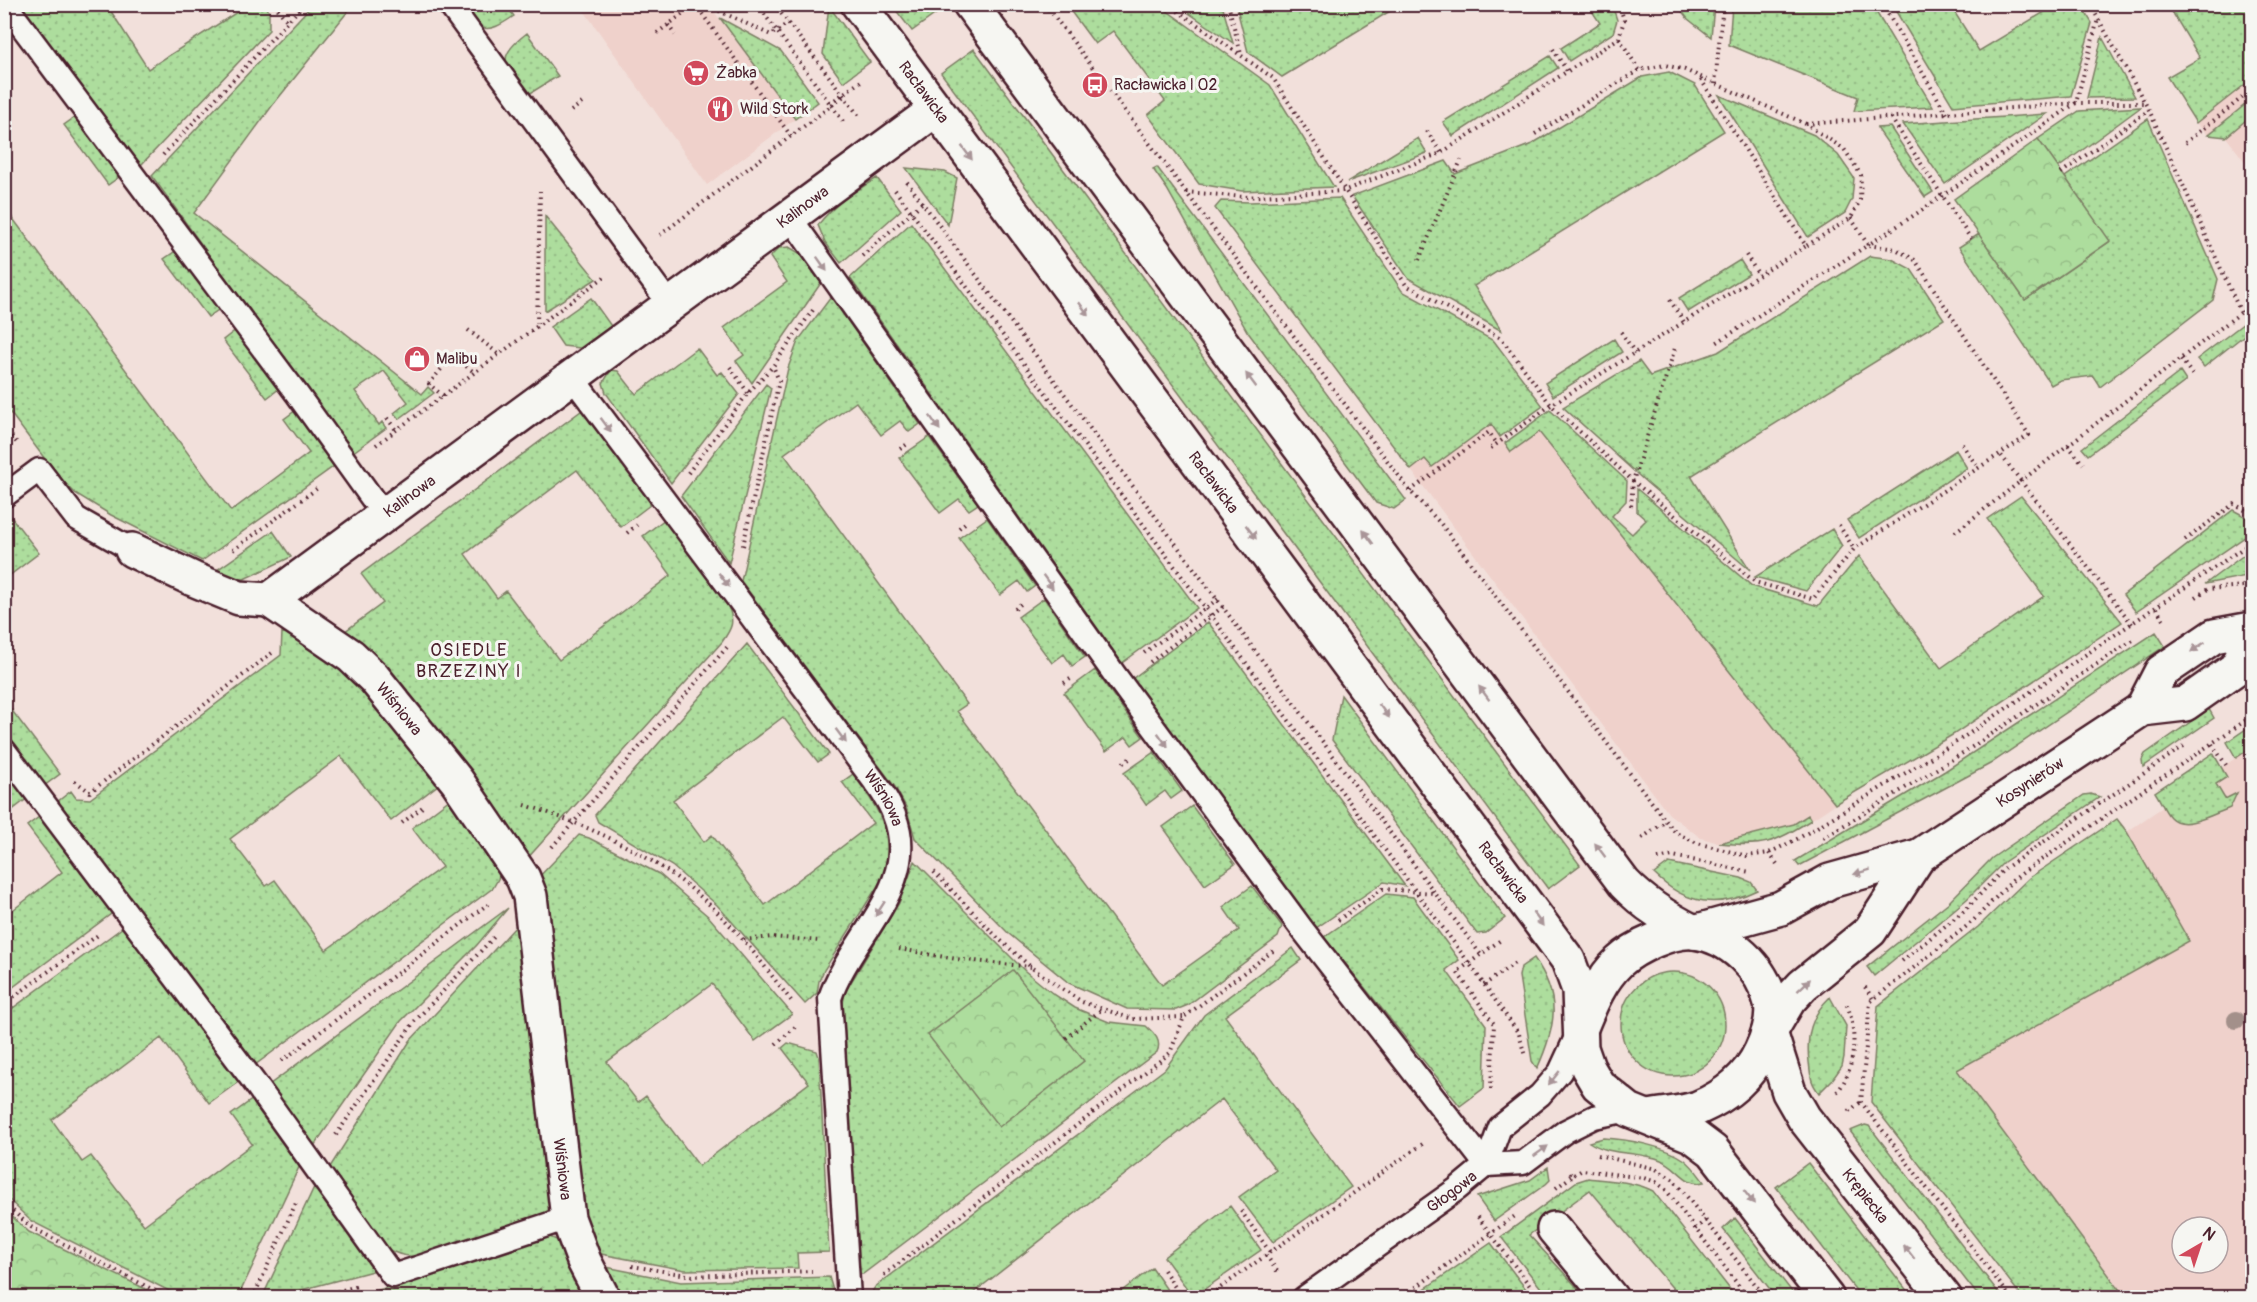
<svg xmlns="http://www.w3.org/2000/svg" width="2257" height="1302" viewBox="0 0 2257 1302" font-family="Pangolin,sans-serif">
  <defs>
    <pattern id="grass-dots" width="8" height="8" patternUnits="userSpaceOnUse" patternTransform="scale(1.5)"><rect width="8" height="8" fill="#addd9d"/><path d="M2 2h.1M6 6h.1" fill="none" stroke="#96bd87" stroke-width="1.8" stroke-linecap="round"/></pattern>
    <pattern id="park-crowns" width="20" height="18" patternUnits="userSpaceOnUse" patternTransform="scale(1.5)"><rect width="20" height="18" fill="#addd9d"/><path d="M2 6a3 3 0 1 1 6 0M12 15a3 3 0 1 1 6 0" fill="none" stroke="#96bd87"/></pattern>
  </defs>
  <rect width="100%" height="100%" fill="#f2e0db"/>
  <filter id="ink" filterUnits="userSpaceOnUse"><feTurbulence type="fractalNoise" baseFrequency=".0167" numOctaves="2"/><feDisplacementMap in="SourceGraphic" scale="12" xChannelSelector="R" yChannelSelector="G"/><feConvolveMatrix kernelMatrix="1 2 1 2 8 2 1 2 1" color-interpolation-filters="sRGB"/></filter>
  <g filter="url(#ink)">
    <path fill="#efd1cb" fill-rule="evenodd" d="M580,5H709L795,119L707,185Z
      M2252,79V171L2226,137L2208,135L2196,123Z
      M1491,423L1511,451L1538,432L1835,804L1811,820L1808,815L1794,824L1719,843L1701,838L1669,814L1411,470L1425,459L1432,466Z
      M2252,747V1297H2057L1890,1078L1929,971L2151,815ZM2182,1227H2218V1263H2182Z"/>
    <path fill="url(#grass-dots)" stroke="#7c7e64" stroke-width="1.5" d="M19,5H107L148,69L248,5H264L269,11V30L140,166Z
      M312,5H353L272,106L194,213L422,394L428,387L434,393L399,419L394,413L408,402L384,371L355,391L379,425L382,422L386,428L352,453L152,176Z
      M460,5H506L514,16C485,36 480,32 460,5Z
      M892,5H942L944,8L912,31Z
      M1066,5H1159L1270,85L1334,187L1242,191L1199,184L1148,115L1165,101L1113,31L1095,44Z
      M1177,5H1222L1233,43Z
      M1236,5V4L1400,5L1282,77L1248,52Z
      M1588,5H1612L1617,20L1613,33L1569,61L1561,48L1600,23Z
      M1677,5H1714L1711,37L1688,19Z
      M1732,5H1872L1933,107L1854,111L1858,97L1729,45Z
      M1892,5H1950L1979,51L2056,5H2081L2092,23L2071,96L1953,106Z
      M2168,5H2252V79L2196,123L2167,77L2200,58Z
      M829,6L870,62L843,82L823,54Z
      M720,18L781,51L818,102L795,119Z
      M527,33L558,76L529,94C505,66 493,59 527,33Z
      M2102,37L2135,97L2087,98Z
      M974,49L1580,865L1548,889L941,73Z
      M1550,56L1558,68L1453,136L1443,122Z
      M1669,72L1695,85L1724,131L1474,286L1502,331L1408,278L1352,196L1446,161L1455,174L1532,144L1642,77Z
      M1719,95L1814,135L1838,155L1854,178L1852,199L1845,213L1808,237Z
      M2252,99V115L2226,137L2208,135Z
      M2141,107L2058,168L2038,139L2079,111Z
      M2047,114L1945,184L1903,124Z
      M78,115L123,174L108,185L64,125Z
      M2148,119L2218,279L2213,300L2100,387L2093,376L2060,380L2051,385L1959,247L1979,234L2025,300L2109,242L2065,177Z
      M1890,127L1933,192L1925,197L1877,128Z
      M1418,138L1427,153L1347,182Z
      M1157,167L1406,500L1394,509L1376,503L1247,331L1167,189L1153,169Z
      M906,168L945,172L957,178L948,225Z
      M877,178L901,210L841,263L825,242L818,225C833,205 855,191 877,178Z
      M1340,198L1402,291L1494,341L1543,406L1500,437L1491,424L1432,467L1425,459L1411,470L1215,208L1221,201L1250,202Z
      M5,208L231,511L309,453L284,419L296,410L337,464L202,561L111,515L75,493L57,475L5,406Z
      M545,216L596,279L545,311Z
      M911,223L1197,608L1122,663L850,278Z
      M789,247L801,254L821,283L752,383L736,361L744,355L724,328L787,282L770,257L779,248Z
      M177,250L221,308L208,317L164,259Z
      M1870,256L1892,259L1911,269L1944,319L1691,476L1750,570L1647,483L1563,407L1639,361L1650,376L1718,352Z
      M1740,260L1749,274L1688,312L1679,298Z
      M831,297L920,424L909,432L900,421L881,435L856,402L784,454L967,704L957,711L1162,985L1239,930L1223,907L1252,886L1282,926L1278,937L1188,1005L1176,1010L1127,1009L1069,983L1009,934L915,838L906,807L895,787L741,581L788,368L798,341Z
      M591,298L611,326L580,348L563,346L550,327Z
      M2252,317V329L2204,367L2197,359Z
      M237,329L280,388L267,398L223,340Z
      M1614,339L1622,352L1553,396L1545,383Z
      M697,348L717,375L722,372L739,394L671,483L606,393L603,383L611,370L618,371L636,394Z
      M2180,372L2186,381L2088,455L2082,448Z
      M766,384L771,388L729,563L681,496Z
      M585,408L650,497V505L621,527L577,470L465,554L497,598L506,591L559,660L671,575L643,536L665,519L728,606C735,622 732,628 722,642L525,861L344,632L383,603L361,574Z
      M1550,410L1627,481L1626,501L1612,516L1632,534L1646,520L1637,512V489L1752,586L1818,606L1859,556L1941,668L2044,596L1987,519L2021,496L2122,622L1954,734L1835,804L1539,432L1511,452L1505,443Z
      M929,437L978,504L969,510L959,499L940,513L899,458Z
      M1956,450L1967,468L1859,538L1847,520Z
      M5,509L39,553L5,579L4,510Z
      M2233,510L2252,520V532L2136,612L2123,595Z
      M987,518L1035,586L1027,592L1019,581L1000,595L959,538Z
      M1832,529L1842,546L1806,591L1755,577Z
      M273,531L291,557L244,579L232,578L217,570Z
      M2252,549V575L2205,584Z
      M1044,598L1085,657L1072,666L1064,654L1052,663L1018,617Z
      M1208,622L1405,886L1384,882L1316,928L1132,679Z
      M282,632L308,642L361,683L439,784L391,821L341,756L230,839L266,886L275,880L326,950L442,867L412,828L450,799L501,868L498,879L493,888L255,1065L57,802L71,791L76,798L90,799L281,655Z
      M2156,632L2165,646L1990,764L1799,866L1795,861L1945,771Z
      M747,644L829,754L818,762L783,717L673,800L704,842L712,835L765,905L873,823L842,782L853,774C878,808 895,832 884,876L824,970L819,981L817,993L805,1004L717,905L672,866L598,822L595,815Z
      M1095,670L1143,737L1132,745L1126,737L1106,751L1064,693Z
      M1341,695L1505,918L1486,933L1477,934L1332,740Z
      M4,700L60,774L44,786L5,735Z
      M2209,709L2214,718L2143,767L2142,760L2145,754Z
      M2252,725V747L2236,758L2227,742Z
      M1154,752L1182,791L1171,799L1165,791L1146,805L1124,773Z
      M2213,753L2227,777L2216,784L2225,799L2237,793L2230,808C2215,813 2184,832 2170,817C2164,811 2160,799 2155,792Z
      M4,763L29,797L6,815L4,813Z
      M2091,794L2100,797L2004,862L1967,899L1874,976L1867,967L1949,902L1992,858L2084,795Z
      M1192,806L1235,864L1205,885L1163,827Z
      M43,814L115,911L5,993V916L62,872L27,826Z
      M1808,815L1811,820C1772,844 1765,847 1719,843L1794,824Z
      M2117,819L2127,832L2189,941L1957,1070L2125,1297H2022L1871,1102L1878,1006L1978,927L2029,878Z
      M579,835L589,838L659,874L709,917L792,1014L755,1041L712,984L607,1062L638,1102L646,1096L699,1166L809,1083L782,1048L788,1043L817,1051L819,1057L829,1252L797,1253L798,1268L685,1270L596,1253L589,1240L580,1191L536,880Z
      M915,861L1025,971L1052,993L1075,1008L1109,1022L1146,1026C1155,1034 1162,1041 1157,1052L863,1274H859L843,1003L845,992L899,903Z
      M1669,863L1741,878L1751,882L1757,890C1718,909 1686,905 1654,874Z
      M1386,894L1413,897L1459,960L1446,970L1486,1025L1484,1088L1460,1106L1324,937Z
      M508,908L477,945L401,1021L314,1146L269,1085Z
      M518,924L552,1208L544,1213L420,1256C407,1257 399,1255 387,1249L330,1167L410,1041Z
      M126,925L241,1080L209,1103L161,1038L52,1120L82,1162L91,1156L144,1225L252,1144L231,1115L253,1099L300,1165L238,1297H181L31,1221L5,1196V1014Z
      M1293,948L1301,960L1225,1016L1351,1187L1273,1242L1239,1197L1276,1170L1222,1099L968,1297H869L875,1287L1165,1069L1204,1015Z
      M1534,958C1562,997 1556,1027 1537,1069L1532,1061L1519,976L1521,967Z
      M1621 1024a52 52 0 1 1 104 0a52 52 0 1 1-104 0Z
      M1830,997L1846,1026L1844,1057L1842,1066L1832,1080L1819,1093C1810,1081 1811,1077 1809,1062C1806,1036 1811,1015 1830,997Z
      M1865,1125L1869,1126L2002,1297H1979L1850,1131Z
      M1603,1138C1627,1139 1665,1146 1685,1160C1693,1166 1698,1174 1704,1182C1685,1187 1678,1166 1661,1160C1638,1151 1610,1156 1589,1142Z
      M1808,1163L1912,1297H1861L1776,1187Z
      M1548,1167L1550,1180L1546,1184L1494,1221L1477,1197L1530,1180Z
      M1588,1178C1609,1181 1634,1181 1653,1191L1736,1297H1680L1590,1190L1529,1235L1586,1297H1548L1501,1237L1576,1182Z
      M315,1185L376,1270L275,1297L262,1298Z
      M1230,1206L1261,1250L1193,1297L1164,1257Z
      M1735,1218L1796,1297H1776L1723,1229Z
      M550,1237L561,1242L585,1297H547L541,1288L528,1298H353Z
      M1491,1243L1532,1297H1413Z
      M601,1266L681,1282L829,1277L835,1297H821L819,1295L814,1298L623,1297Z
      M1152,1268L1172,1297H1114Z"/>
    <path fill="url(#park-crowns)" stroke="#7c7e64" stroke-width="1.5" d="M2038,139L2110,241L2025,300L1954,199Z
      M1013,970L1084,1061L999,1127L928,1035Z
      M4,1209L29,1232L162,1297H5Z"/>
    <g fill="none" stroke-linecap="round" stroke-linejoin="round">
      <defs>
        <g id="service">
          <path d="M5,4L297,394L384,515"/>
          <path d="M449,4L670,305"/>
          <path d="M789,216L1115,675L1302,929L1486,1165"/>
          <path id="s1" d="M572,377L854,754C868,774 886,793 894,815C922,884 850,937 830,998L849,1298"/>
          <path d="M4,496L39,470L76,518L132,550"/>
          <path d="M4,750L254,1082L393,1276L568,1218"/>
          <path d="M1486,1165L1523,1163L1566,1131L1594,1117L1629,1110"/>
          <path id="s2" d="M1304,1298L1457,1189L1486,1165L1500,1127L1540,1095L1560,1072L1579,1031"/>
        </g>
        <g id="minor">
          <path id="s3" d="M132,550L193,579L239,598L269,600L935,110"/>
          <path id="s4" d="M269,600L351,656L374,678L457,781L523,878L530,896L568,1218L584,1261L603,1298"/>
          <path d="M1554,1229L1611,1298"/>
        </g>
        <g id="tertiary">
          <path id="s5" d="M858,4L1568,960L1579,990L1581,1048L1588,1068L1598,1085L1629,1110L1693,1136L1713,1151L1827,1298"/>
          <path d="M970,4L1624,883C1645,905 1668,919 1694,932"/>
          <path d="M2142,709L2161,672L2214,636L2252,629"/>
          <path id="s6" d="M1694,932L1781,908L1830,881L1919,856L2142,709L2185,704L2235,669L2252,641"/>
          <path d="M1582,1025C1591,1003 1601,979 1619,962C1635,947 1672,930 1694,932C1730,936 1763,968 1771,1003C1774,1019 1768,1036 1761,1051C1748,1079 1726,1096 1698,1108C1684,1113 1664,1114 1649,1117"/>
          <path id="s7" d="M1770,1032L1789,1092L1804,1118L1945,1298"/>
          <path d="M1770,1032L1789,1000L1803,985L1870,931L1919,856"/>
        </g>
      </defs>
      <use href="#service" stroke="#4a1f2b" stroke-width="27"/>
      <use href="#minor" stroke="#4a1f2b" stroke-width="38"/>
      <use href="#tertiary" stroke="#4a1f2b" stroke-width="38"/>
      <path stroke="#4a1f2b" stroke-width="4" stroke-dasharray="1.5 4.5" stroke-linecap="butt" d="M274,4L288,22
        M695,4L791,136
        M757,4L845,124
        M774,4L859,116
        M1045,4L1410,491L1441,524L1666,821L1676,833L1697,843L1747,856L1769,853L1799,838L1958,741L2252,542
        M1168,4L1273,78L1406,285L1501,338L1551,405L1633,481L1755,582L1813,599L1854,549L2029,435L1915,260L1896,249L1868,245L1716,343
        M1228,4L1241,54
        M1882,4L1947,114
        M2090,4L2149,110L2241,313
        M668,25L675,35
        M657,33L695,5L715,9L771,35L788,23
        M1619,38L1639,70
        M1553,49L1567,71
        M1715,84L1723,4
        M830,103L864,79
        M571,111L582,103
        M1891,118L1971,239
        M1806,124L2076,103H2145
        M1427,131L1441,153
        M1535,134L1639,70L1665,65L1685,70L1806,124L1844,149L1861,175L1860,200L1851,218L1806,246
        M2185,143L2252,90
        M163,155L304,4
        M2061,173L2149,110
        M907,182L1481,955
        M895,190L1469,963L1519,1034L1525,1056
        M1186,192L1244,197L1343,191L1441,153L1619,38L1624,20L1619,4
        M1851,218L1868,245L1919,212L2076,103L2098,19
        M660,235L844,96
        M1746,255L1759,275
        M862,256L922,203
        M1419,260L1461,160
        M1670,300L1684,322
        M537,324L540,191
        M468,330L500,355
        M1621,332L1635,353
        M2181,359L2194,377
        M730,367L748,393
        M443,396L429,384L452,356L474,372
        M387,418L396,430
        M4,427L17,443
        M1962,444L1978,468
        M376,445L604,277
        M2068,445L2083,464
        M1491,448L1551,405L1806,246L1700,78
        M900,449L909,443
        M688,473L748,393L773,366L813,310
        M1410,491L1489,432L1497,444
        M1631,506L1633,481L1675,348
        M1839,525L1854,549
        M959,528L965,523
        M1955,532L2021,481L2000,454
        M627,533L637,525
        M2185,540L2234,504L2252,514
        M743,546L779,381L773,366
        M233,550L319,487
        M2196,597L2208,589L2243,586
        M2156,608L2164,620
        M1015,609L1022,603
        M2132,624L2021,481L2252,304
        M1144,653L1218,599
        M1150,662L1224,606
        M1064,683L1072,678
        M2212,744L2226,765
        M1123,763L1131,758
        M75,781L90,792L272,653V651
        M525,805C597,828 670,862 723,918C749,944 770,974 793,1003
        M402,823L425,805
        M1642,838L1666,821
        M1823,838L1966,751L2133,640
        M552,847L729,645
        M1769,853L1777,864
        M1658,859L1673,856L1750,872
        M934,872L998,938L1032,968L1082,1002L1133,1019L1184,1017
        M1338,920L1383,889L1434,893
        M744,940L772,937L820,941
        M899,949L956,959L1031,967
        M1902,961L1966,909L2004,869L2184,746
        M1484,985L1518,961
        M1865,987L1873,999
        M4,1004L98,935
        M1066,1038L1101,1010
        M776,1044L795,1027
        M282,1061L488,904
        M1491,1089L1494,1024L1457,972L1502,939
        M1837,1092C1856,1070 1858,1029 1846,1003
        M1849,1111L1861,1102
        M336,1135L414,1022L494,937
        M1598,1155L1656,1169L1674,1180L1766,1298
        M1570,1173L1572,1176L1582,1170L1644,1178L1656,1182L1666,1190L1748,1298
        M1556,1188L1572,1176
        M4,1203L31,1227L169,1298
        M1241,1211L1270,1252
        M1478,1217L1539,1298
        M1695,1229L1706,1220
        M1266,1255L1279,1274
        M632,1266L693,1276L812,1271
        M1164,1270L1182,1298
        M884,1275L1170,1053L1184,1017L1273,951
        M253,1298L296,1203
        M314,1298L357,1286
        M1206,1298L1424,1143
        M1401,1298L1515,1216
        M2011,1298L1861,1102L1870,1002L1972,922L2012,881L2025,871L2252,716"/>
      <use href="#service" stroke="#f6f6f2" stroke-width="22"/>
      <use href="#minor" stroke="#f6f6f2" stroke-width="33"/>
      <use href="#tertiary" stroke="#f6f6f2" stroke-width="33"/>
    </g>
    <circle fill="#a3908a" cx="2236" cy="1020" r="9"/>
    <defs><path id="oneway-solid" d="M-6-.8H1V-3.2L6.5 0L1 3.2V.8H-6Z" transform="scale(1.5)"/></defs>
    <g fill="#a99598">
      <use href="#oneway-solid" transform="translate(967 153) rotate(53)"/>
      <use href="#oneway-solid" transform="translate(822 264) rotate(55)"/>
      <use href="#oneway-solid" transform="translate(1084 309) rotate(53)"/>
      <use href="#oneway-solid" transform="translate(1251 380) rotate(-127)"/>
      <use href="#oneway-solid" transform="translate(935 423) rotate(55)"/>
      <use href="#oneway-solid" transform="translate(606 425) rotate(53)"/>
      <use href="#oneway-solid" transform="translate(1251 532) rotate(53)"/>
      <use href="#oneway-solid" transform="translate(1368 537) rotate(-127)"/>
      <use href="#oneway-solid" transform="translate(724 580) rotate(53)"/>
      <use href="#oneway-solid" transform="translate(1048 582) rotate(54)"/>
      <use href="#oneway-solid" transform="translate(2198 647) rotate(146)"/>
      <use href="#oneway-solid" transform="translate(1484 693) rotate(-127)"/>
      <use href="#oneway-solid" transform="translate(1384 711) rotate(53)"/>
      <use href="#oneway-solid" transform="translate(841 736) rotate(53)"/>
      <use href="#oneway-solid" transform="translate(1163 740) rotate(54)"/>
      <use href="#oneway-solid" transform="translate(1600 850) rotate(-127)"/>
      <use href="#oneway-solid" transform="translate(1862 872) rotate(164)"/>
      <use href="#oneway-solid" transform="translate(880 909) rotate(123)"/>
      <use href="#oneway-solid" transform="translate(1538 919) rotate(54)"/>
      <use href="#oneway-solid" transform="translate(1804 985) rotate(-43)"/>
      <use href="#oneway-solid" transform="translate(1554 1078) rotate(129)"/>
      <use href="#oneway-solid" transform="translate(1541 1151) rotate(-36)"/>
      <use href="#oneway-solid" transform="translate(1749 1197) rotate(52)"/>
      <use href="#oneway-solid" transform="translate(1909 1252) rotate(-128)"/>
    </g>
  </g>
  <defs>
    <symbol id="supermarket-disc" viewBox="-11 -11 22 22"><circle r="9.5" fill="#d1495b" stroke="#f6f6f2"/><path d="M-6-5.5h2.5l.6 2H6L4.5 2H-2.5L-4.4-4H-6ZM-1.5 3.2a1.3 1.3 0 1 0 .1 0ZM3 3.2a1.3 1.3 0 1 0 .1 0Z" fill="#fff"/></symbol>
    <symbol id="bus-disc" viewBox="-11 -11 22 22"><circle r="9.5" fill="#d1495b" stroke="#f6f6f2"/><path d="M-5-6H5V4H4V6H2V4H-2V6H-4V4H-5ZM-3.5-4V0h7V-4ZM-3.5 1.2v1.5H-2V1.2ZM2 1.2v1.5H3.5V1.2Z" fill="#fff"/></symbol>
    <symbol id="restaurant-disc" viewBox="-11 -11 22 22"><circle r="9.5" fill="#d1495b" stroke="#f6f6f2"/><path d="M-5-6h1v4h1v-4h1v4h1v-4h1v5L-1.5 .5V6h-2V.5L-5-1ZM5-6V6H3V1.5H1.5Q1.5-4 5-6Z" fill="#fff"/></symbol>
    <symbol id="shop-disc" viewBox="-11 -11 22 22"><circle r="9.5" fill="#d1495b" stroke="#f6f6f2"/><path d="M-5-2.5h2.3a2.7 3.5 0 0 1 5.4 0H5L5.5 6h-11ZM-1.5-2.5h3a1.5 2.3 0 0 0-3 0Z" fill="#fff"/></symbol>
  </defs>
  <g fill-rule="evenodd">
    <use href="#supermarket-disc" x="681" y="58" width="30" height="30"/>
    <use href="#bus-disc" x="1080" y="70" width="30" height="30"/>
    <use href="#restaurant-disc" x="705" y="94" width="30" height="30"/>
    <use href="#shop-disc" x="402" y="344" width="30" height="30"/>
  </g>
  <g text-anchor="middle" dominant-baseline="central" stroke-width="6" stroke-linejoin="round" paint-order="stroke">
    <g font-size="16" fill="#4a1f2b" stroke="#f6f6f2" text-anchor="start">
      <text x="716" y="73">Żabka</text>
      <text x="1114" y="85">Racławicka I 02</text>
      <text x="740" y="109">Wild Stork</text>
      <text x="436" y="359">Malibu</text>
    </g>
    <g font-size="16" fill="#4a1f2b" stroke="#f6f6f2">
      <text stroke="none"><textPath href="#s5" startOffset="110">Racławicka</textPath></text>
      <text stroke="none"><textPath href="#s3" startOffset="810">Kalinowa</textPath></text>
      <text stroke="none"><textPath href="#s5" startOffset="596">Racławicka</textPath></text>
      <text stroke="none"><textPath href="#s3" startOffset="322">Kalinowa</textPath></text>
      <text stroke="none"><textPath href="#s4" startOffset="171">Wiśniowa</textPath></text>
      <text stroke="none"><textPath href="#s6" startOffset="372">Kosynierów</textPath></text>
      <text stroke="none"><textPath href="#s1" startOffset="524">Wiśniowa</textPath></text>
      <text stroke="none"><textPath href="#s5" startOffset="1082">Racławicka</textPath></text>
      <text stroke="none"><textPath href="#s4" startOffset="675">Wiśniowa</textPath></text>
      <text stroke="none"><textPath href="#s2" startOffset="182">Głogowa</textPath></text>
      <text stroke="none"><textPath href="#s7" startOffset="192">Krępiecka</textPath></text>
    </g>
    <g font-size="18" letter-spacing="1.5" fill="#4a1f2b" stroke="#f6f6f2">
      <text x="469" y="650">OSIEDLE<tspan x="469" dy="21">BRZEZINY I</tspan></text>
    </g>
  </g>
  <rect width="2257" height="1302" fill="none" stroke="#f6f6f2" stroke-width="24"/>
  <rect x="12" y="12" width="2233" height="1278" fill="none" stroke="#4a1f2b" stroke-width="2" filter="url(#ink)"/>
  <g transform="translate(2200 1245) rotate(39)"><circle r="28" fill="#f6f6f2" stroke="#b1a0a2" stroke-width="1.5"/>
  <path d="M0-4.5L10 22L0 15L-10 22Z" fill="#d1495b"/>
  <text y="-9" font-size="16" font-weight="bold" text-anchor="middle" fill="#4a1f2b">N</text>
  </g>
</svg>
